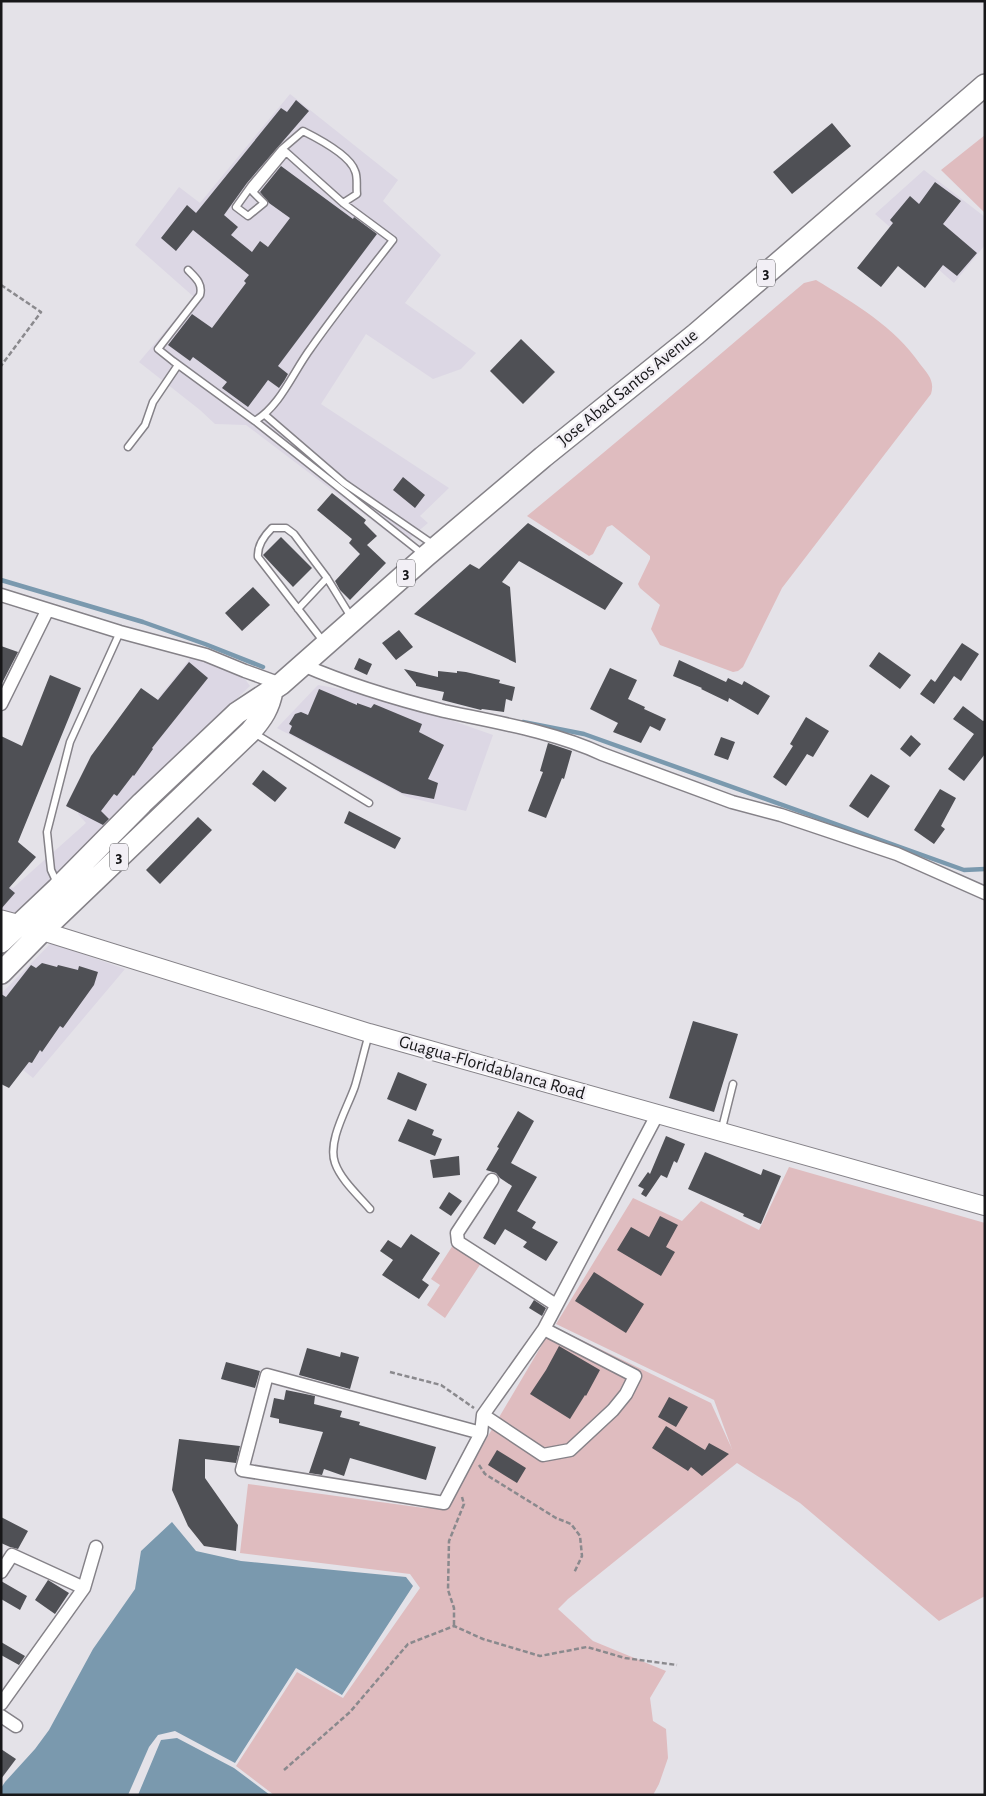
<svg xmlns="http://www.w3.org/2000/svg" width="986" height="1796" viewBox="0 0 986 1796" font-family="'Alegreya Sans',sans-serif">
  <rect width="100%" height="100%" fill="#e4e2e8"/>
  <path fill="#dcd7e4" d="M290,94L398,180L383,201L441,255L405,303L476,353L461,369L433,379L366,334L321,404L449,488L420,516L428,523L403,544L246,425L215,424L200,410L139,362L194,297L135,245L179,187L200,203Z
    M924,170L985,217V245L954,283L875,214Z
    M193,655L245,679L250,686L106,824L10,919L1,917V881L13,888L86,823L78,814L104,765Z
    M318,685L385,697L493,735L466,811L407,797L277,728Z
    M51,943L125,969L33,1078L1,1052V994Z"/>
  <path fill="#dfbcbf" d="M985,135V213L941,170Z
    M816,280C854,303 895,327 920,364C928,374 935,381 931,394L782,588L743,667L738,671L733,672L660,645L651,629L660,605L640,588L638,584L650,559V556L612,525L607,527L593,554L589,556L527,516C620,440 712,361 804,283Z
    M789,1167L985,1223V1596L939,1621L800,1503L737,1463L568,1599L558,1609L593,1641L666,1671L650,1698L653,1721L666,1729L668,1758L659,1784L653,1795H274L236,1766L297,1672L343,1698L420,1588L410,1574L240,1553L248,1484L424,1508L444,1506L452,1497L553,1326L711,1403L732,1449L714,1400L556,1324L633,1198L682,1221L701,1201L759,1230Z
    M455,1242L483,1260L445,1318L427,1305L440,1285L431,1279Z"/>
  <path fill="#7a99ae" d="M172,1522L196,1551L241,1561L406,1577L413,1586L342,1695L296,1668L235,1763L175,1731L158,1735L149,1747L128,1795H1V1788L5,1782L35,1749L49,1730L93,1649L135,1589L141,1551Z
    M177,1738L234,1768L270,1795H138L161,1740Z"/>
  <g fill="none" stroke-linecap="round" stroke-linejoin="round">
    <path stroke="#7a99ae" stroke-width="4.5" d="M1,580L143,622L205,644L263,667
      M523,722L584,734L964,870L985,869"/>
  </g>
  <path fill="#4f5055" d="M296,100L309,111L247,183L224,215L238,227L231,235L252,252L260,241L268,247L290,218L269,203L260,192L281,166L353,219L354,217L377,234L278,366L288,374L284,381L279,388L268,380L248,407L222,388L227,382L193,357L190,361L168,345L192,314L212,328L246,283L244,281L249,275L193,230L176,251L161,238L187,205L196,213L281,108L287,112Z
    M832,123L851,146L792,194L773,172Z
    M935,182L961,201L943,224L977,253L957,276L943,265L925,288L898,266L881,287L857,268L893,223L890,220L910,196L919,204Z
    M521,339L555,372L523,404L490,371Z
    M403,477L425,495L415,508L393,490Z
    M332,493L366,520L364,523L377,536L367,545L386,563L350,600L340,590L335,581L360,554L349,543L352,539L317,510Z
    M528,523L623,583L605,610L519,561L502,582L510,587L516,663L414,614L470,564L479,569Z
    M281,537L312,568L293,587L263,555Z
    M253,587L270,605L242,631L225,613Z
    M399,630L413,647L396,660L382,643Z
    M962,643L979,654L961,681L954,676L934,704L920,694L931,679L935,682Z
    M1,646L18,652L1,685Z
    M879,652L911,675L900,689L869,666Z
    M359,658L372,664L367,675L354,669Z
    M679,660L726,682L728,678L742,685L744,681L770,696L758,715L729,698L728,702L701,689L702,688L673,676Z
    M189,662L208,678L152,748L153,749L134,776L133,775L117,796L114,794L101,811L109,819L103,825L66,806L91,756L141,688L158,700Z
    M610,668L637,680L628,699L645,707L644,709L666,719L660,731L650,726L641,743L613,732L618,723L590,709Z
    M404,669L438,677V671L457,673V671L466,672L500,680L499,683L515,687L512,701L506,699L504,712L482,709L481,710L442,700L444,692L416,686V684Z
    M50,675L81,688L18,842L36,857L9,888L15,893L1,909V736L22,746Z
    M319,689L357,705V703L371,708L374,704L422,724L419,732L444,745L428,779L438,783L434,799L402,793L289,733L292,726L289,724L295,714L301,712L308,715Z
    M963,706L983,721L985,720V754L964,781L948,769L974,734L953,719Z
    M806,717L829,731L813,757L807,754L786,786L773,777L793,746L790,744Z
    M911,735L921,744L910,757L900,749Z
    M721,737L735,742L728,760L714,755Z
    M548,743L572,751L564,779L562,778L546,818L528,811L543,772L540,771Z
    M263,770L287,788L275,802L252,784Z
    M871,774L890,786L868,818L849,806Z
    M940,789L956,798L941,826L945,829L934,844L914,830Z
    M349,811L401,838L395,849L344,823Z
    M198,817L212,830L160,884L146,870Z
    M42,963L57,967L58,965L78,970L79,966L98,972L94,985L63,1028L60,1026L42,1052L40,1050L32,1063L29,1062L9,1088L1,1084V994L6,997L31,965L36,968Z
    M693,1021L738,1034L714,1112L669,1098Z
    M398,1072L427,1084L416,1111L387,1099Z
    M518,1111L534,1121L511,1163L537,1177L517,1211L536,1222L532,1228L558,1242L546,1261L523,1247L527,1242L505,1229L495,1245L483,1238L512,1186L500,1178L496,1173L486,1170L499,1148L497,1147Z
    M408,1119L434,1130L432,1135L442,1139L435,1156L398,1141Z
    M666,1136L685,1144L677,1163L674,1161L667,1178L661,1175L646,1197L641,1194L644,1189L638,1186L648,1172L650,1174Z
    M705,1152L761,1175L763,1169L781,1176L761,1224L743,1216L744,1214L688,1189Z
    M459,1156L460,1175L433,1178L430,1160Z
    M449,1192L462,1201L451,1216L439,1208Z
    M660,1216L678,1225L666,1247L675,1252L661,1276L617,1250L631,1227L649,1237Z
    M411,1234L440,1253L422,1280L429,1285L419,1299L382,1275L393,1260L380,1251L388,1240L401,1248Z
    M594,1272L644,1304L626,1333L575,1301Z
    M534,1300L546,1308L542,1316L529,1308Z
    M559,1346L600,1370L586,1396L585,1395L570,1419L530,1394L546,1370Z
    M307,1348L340,1357L341,1352L359,1357L350,1389L299,1375Z
    M226,1362L260,1371L255,1388L221,1379Z
    M286,1390L315,1396L314,1404L342,1411L340,1417L360,1422L359,1425L436,1447L426,1480L350,1458L344,1476L324,1469L322,1475L309,1473L323,1432L279,1423V1419L270,1417L274,1398L284,1400Z
    M669,1397L688,1407L676,1427L658,1417Z
    M666,1426L705,1450L709,1443L729,1454L702,1476L691,1467L688,1471L652,1448Z
    M179,1439L240,1446L236,1463L205,1459V1478L238,1525L236,1551L204,1546L188,1526L172,1490Z
    M497,1450L526,1468L517,1483L488,1465Z
    M1,1517L28,1531L18,1549L10,1547L1,1543Z
    M48,1580L69,1593L55,1614L35,1600Z
    M1,1581L27,1596L20,1610L1,1599Z
    M1,1642L25,1656L19,1665L1,1655Z
    M1,1749L16,1759L1,1779Z"/>
  <g fill="none" stroke-linecap="round" stroke-linejoin="round">
    <defs>
      <path id="lane" d="M188,270C196,278 203,284 200,295L158,349L173,361L255,421L424,555
        M265,415L344,483L434,545
        M255,421C281,405 293,372 311,348C337,311 365,276 393,240L343,203L286,152L253,192L264,203L248,216L236,207L251,186L282,149L303,131C317,138 350,155 355,171C358,177 356,187 357,194L343,203
        M128,447L145,425L153,402L178,365
        M298,609L327,578
        M323,641L258,557C257,546 264,536 272,528H286L294,534L327,578L351,617
        M254,733L369,803
        M57,883L51,870L47,832L70,742L120,632
        M369,1034C364,1051 360,1069 355,1086C348,1107 327,1141 335,1163C341,1180 358,1195 370,1209
        M721,1132L733,1084"/>
      <path id="street" d="M1,595L120,632L206,655L245,671L281,684
        M303,665C349,685 396,699 444,711C495,722 555,732 602,754L732,802L781,815L897,854L985,893
        M1,704L47,611
        M492,1180L457,1233L458,1242L556,1305
        M483,1415L543,1455L570,1450L613,1410L626,1394L635,1376L544,1329
        M481,1433L267,1375L242,1470L444,1503L481,1433L483,1415L544,1329L657,1115
        M1,1572L12,1555L84,1588
        M1,1704L84,1588L96,1547
        M1,1716L16,1726"/>
      <path id="secondary" d="M42,931L369,1033L985,1206"/>
      <path id="primary" d="M1,920L31,928"/>
      <path id="highway" d="M1,942L58,888L142,803L237,713L281,684L426,556L543,457L696,334L985,85
        M1,973L42,931L251,731C262,718 269,708 272,691"/>
    </defs>
    <use href="#lane" stroke="#858288" stroke-width="9"/>
    <use href="#street" stroke="#858288" stroke-width="15"/>
    <use href="#secondary" stroke="#858288" stroke-width="20"/>
    <use href="#primary" stroke="#858288" stroke-width="21"/>
    <use href="#highway" stroke="#858288" stroke-width="24"/>
    <path stroke="#8a898d" stroke-width="2.5" stroke-dasharray="5 2.5" stroke-linecap="butt" d="M1,285L41,312L1,366
      M1,567H2
      M390,1372L441,1385L474,1408
      M479,1465L485,1474L556,1518L571,1524L580,1536L582,1556L574,1573
      M454,1625V1608L448,1590L449,1541L464,1504L462,1497
      M284,1770L350,1712L408,1644L454,1626L483,1639L540,1656L587,1647L625,1658L677,1665"/>
    <use href="#lane" stroke="#fff" stroke-width="6"/>
    <use href="#street" stroke="#fff" stroke-width="12"/>
    <use href="#secondary" stroke="#fff" stroke-width="18"/>
    <use href="#primary" stroke="#fff" stroke-width="19"/>
    <use href="#highway" stroke="#fff" stroke-width="21"/>
  </g>
  <g text-anchor="middle" dominant-baseline="central" stroke-width="5" stroke-linejoin="round" paint-order="stroke">
    <g fill="#f2eff5" stroke="#59585b" stroke-width="1">
      <rect x="757" y="259.5" width="18" height="27" rx="4"/>
      <rect x="397" y="559.5" width="18" height="27" rx="4"/>
      <rect x="110" y="843.5" width="18" height="27" rx="4"/>
    </g>
    <g font-size="16" font-weight="bold" fill="#171719">
      <text x="766" y="273">3</text>
      <text x="406" y="573">3</text>
      <text x="119" y="857">3</text>
    </g>
    <g font-size="18" fill="#171719" stroke="#f2eff5">
      <text transform="translate(628 388) rotate(-39)">Jose Abad Santos Avenue</text>
      <text transform="translate(492 1068) rotate(16)">Guagua-Floridablanca Road</text>
    </g>
  </g>
  <rect width="986" height="1796" fill="none" stroke="#171719" stroke-width="5"/>
</svg>
